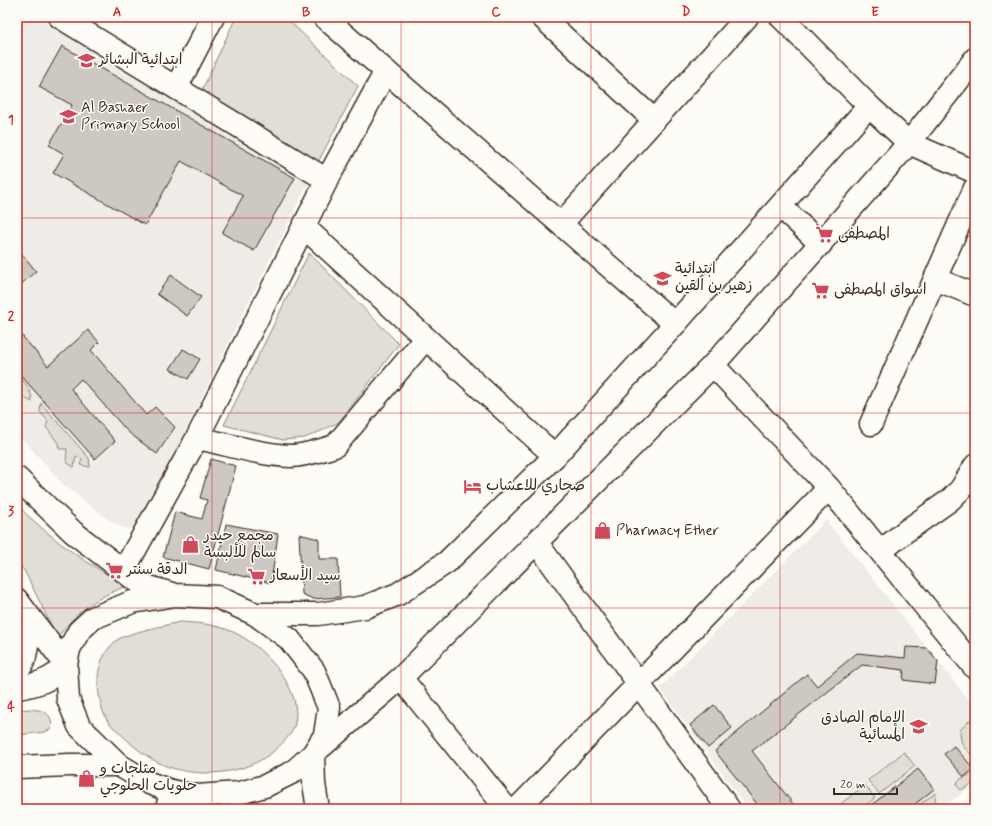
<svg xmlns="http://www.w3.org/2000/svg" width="992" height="826" viewBox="0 0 992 826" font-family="Mynerve,'Playpen Sans Arabic',sans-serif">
  <rect width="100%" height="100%" fill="#fdfcf7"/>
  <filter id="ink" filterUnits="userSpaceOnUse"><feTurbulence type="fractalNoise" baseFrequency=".025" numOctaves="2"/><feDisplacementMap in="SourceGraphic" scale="8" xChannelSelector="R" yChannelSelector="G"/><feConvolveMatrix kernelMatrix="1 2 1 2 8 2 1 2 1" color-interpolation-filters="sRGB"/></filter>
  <g filter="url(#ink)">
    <path fill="#efece7" d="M17,17H37L310,179L224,352L145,514L134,527L127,529L121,527L110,521L65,486L17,433Z
      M826,520L975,708V783L942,809H748L660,688Z"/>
    <path fill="#e1ded7" stroke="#8e847a" d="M236,17H285L358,86L317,164L202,90Z
      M309,253L399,344L339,422L321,431L305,438L283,440L224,425Z
      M17,374C25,383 32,390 32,402C15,394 17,392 17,374Z
      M41,403L89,458L90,467L80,465L82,459L76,456L74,467L66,462L67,449H59L58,443L46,427L48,421L40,412Z
      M17,505C40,528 67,550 95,567C105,574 117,579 127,586C105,594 85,605 69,623C65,627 62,633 57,637L25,572L17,561Z
      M180,622C202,623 222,625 241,636C268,652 305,692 294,727C291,735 282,744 275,750C246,776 195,779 161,764C147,757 135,748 124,737C119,732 111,726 107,720C101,709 99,698 98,685C97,668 103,651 117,640C126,633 167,625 180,622Z
      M30,709C43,710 54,713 51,729L45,732L17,735V710Z
      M973,717L975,720V782L961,790L956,785L959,780L975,772L972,755C963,748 960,742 960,730Z
      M904,752L915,766L879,794L868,780Z
      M865,785L875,798L861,809H834Z
      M936,793L935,799L938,809H915L924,801Z"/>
    <path fill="#cdc8c2" stroke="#3b2a1e" d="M62,46L295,178L254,251L222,233L243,196L181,161L145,225L53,173L64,154L49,145L72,105L39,87Z
      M17,248L36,271L17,288Z
      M171,275L201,297L187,316L157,294Z
      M17,330L48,366L88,330L99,342L91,350L146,415L155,407L175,427L157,454L128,432L81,379L71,389L115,441L95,459L17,371Z
      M183,349L200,359L188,379L170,369Z
      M211,459L236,466L209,569L163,557L175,512L202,519L207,500L200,498Z
      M226,524L278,534L271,583L216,570Z
      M299,534L319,539V559H338L340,597L313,599L302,594Z
      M906,647L927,648L938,661L935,684L903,680L904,670L862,665L752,751L797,809H761L715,751L807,674L817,686L857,653L905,658Z
      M714,705L732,728L708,748L690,725Z
      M954,746L974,769L964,777L944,754Z
      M918,769L934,789L909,809H866Z"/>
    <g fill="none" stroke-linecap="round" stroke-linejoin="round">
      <defs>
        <path id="street" d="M60,17L327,180
          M324,17L675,324
          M542,17L654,120
          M781,17L869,106L909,143L975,172
          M176,88L213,17
          M909,143L975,59
          M561,224L747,17
          M304,227L555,456
          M935,279L975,295
          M713,365L829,488L975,668
          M871,424L975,188
          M197,438C227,444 260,455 290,456C305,456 321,450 335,446L426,338
          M537,543L729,809
          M881,551L906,531L950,500L961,489L975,466
          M124,570L197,438L327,180L386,71
          M401,678L507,809
          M167,809L171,791
          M517,809L829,488"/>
        <path id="secondary" d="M780,206L821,244
          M255,614H318L365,607L398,594L447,562L555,456L675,324L869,106
          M17,688C36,685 53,680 66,665
          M314,753L401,678L713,365L909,143
          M17,767L70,765H119"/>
        <path id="primary" d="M17,478L73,532L134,579L149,587L172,594
          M175,595L217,597L255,614L289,639L314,671L329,708L325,735L313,754L293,772L265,786L239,793L197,796L171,791L149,783L119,765L79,726L68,699L66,665L69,649L79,631L93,618L132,602Z
          M17,600L66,665
          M17,673C30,655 29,632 23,611
          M313,754L314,784L318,809"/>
      </defs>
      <use href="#street" stroke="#3b2a1e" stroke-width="25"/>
      <use href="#secondary" stroke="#3b2a1e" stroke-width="25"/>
      <use href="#primary" stroke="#3b2a1e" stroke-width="25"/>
      <use href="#street" stroke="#fdfcf7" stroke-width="22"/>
      <use href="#secondary" stroke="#fdfcf7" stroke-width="22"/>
      <use href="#primary" stroke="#fdfcf7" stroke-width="22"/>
    </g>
  </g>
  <path fill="none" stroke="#d62828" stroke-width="1" stroke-opacity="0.55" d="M212,17V809M401,17V809M591,17V809M780,17V809M17,218H975M17,413H975M17,608H975"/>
  <defs>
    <symbol id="school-bare" viewBox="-9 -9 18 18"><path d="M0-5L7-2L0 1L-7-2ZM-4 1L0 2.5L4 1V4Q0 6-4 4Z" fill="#d1495b" stroke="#fdfcf7" stroke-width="2.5" paint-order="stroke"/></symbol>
    <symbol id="supermarket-bare" viewBox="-9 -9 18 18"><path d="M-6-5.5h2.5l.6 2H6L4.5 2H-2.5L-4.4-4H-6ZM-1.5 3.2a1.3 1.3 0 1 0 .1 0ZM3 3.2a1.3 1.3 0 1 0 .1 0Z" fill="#d1495b" stroke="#fdfcf7" stroke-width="2.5" paint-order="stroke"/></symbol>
    <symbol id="hotel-bare" viewBox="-9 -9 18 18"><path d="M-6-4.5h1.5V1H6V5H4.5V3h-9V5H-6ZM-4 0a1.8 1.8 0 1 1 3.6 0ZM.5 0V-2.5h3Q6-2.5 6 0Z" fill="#d1495b" stroke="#fdfcf7" stroke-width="2.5" paint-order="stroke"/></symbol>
    <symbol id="shop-bare" viewBox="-9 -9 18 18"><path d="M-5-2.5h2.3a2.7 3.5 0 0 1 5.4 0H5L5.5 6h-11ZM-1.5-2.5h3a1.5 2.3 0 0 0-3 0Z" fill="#d1495b" stroke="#fdfcf7" stroke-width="2.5" paint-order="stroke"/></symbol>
  </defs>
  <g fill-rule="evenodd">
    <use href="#school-bare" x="74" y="48" width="25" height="25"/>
    <use href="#school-bare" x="56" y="104" width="25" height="25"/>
    <use href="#supermarket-bare" x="812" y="222" width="25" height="25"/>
    <use href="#school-bare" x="650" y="266" width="25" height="25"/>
    <use href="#supermarket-bare" x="808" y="278" width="25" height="25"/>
    <use href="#hotel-bare" x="460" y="474" width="25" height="25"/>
    <use href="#shop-bare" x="590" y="518" width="25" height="25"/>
    <use href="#shop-bare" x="178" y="532" width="25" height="25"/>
    <use href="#supermarket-bare" x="102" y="558" width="25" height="25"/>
    <use href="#supermarket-bare" x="244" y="564" width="25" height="25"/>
    <use href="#school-bare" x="906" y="714" width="25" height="25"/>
    <use href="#shop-bare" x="74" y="766" width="25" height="25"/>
  </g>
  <g text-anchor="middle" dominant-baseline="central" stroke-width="3" stroke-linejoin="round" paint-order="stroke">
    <g font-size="15" fill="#3b2a1e" stroke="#fdfcf7" text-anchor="start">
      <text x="99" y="60">ابتدائية البشائر</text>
      <text x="81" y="108">Al Bashaer<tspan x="81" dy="17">Primary School</tspan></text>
      <text x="838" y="234">المصطفى</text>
      <text x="675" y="269">ابتدائية<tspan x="675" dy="17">زهير بن القين</tspan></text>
      <text x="834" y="290">اسواق المصطفى</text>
      <text x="486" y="486">صحاري للاعشاب</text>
      <text x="616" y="531">Pharmacy Ether</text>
      <text x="204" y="536">مجمع حيدر<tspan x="204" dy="17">سالم للألبسة</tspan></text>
      <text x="127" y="570">الدقة سنتر</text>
      <text x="270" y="576">سيد الأسعار</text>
      <text x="905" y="718" text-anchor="end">الإمام الصادق<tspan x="905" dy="17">المسائية</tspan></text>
      <text x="100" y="769">مثلجات و<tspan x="100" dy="17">حلويات الحلوجي</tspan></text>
    </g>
  </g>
  <rect width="992" height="826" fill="none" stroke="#fdfcf7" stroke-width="44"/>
  <path d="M834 788v6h63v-6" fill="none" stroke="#3b2a1e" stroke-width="2"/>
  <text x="840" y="788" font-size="12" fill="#3b2a1e" stroke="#fdfcf7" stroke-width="3" paint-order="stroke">20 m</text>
  <rect x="22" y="22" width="948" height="782" fill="none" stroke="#d62828" stroke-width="1.5"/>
  <g font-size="13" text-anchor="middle" font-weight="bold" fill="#d62828">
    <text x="117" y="16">A</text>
    <text x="306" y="16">B</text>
    <text x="496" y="16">C</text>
    <text x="686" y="16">D</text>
    <text x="875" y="16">E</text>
    <text x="11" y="124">1</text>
    <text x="11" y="320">2</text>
    <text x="11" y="515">3</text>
    <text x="11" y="711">4</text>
  </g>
</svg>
